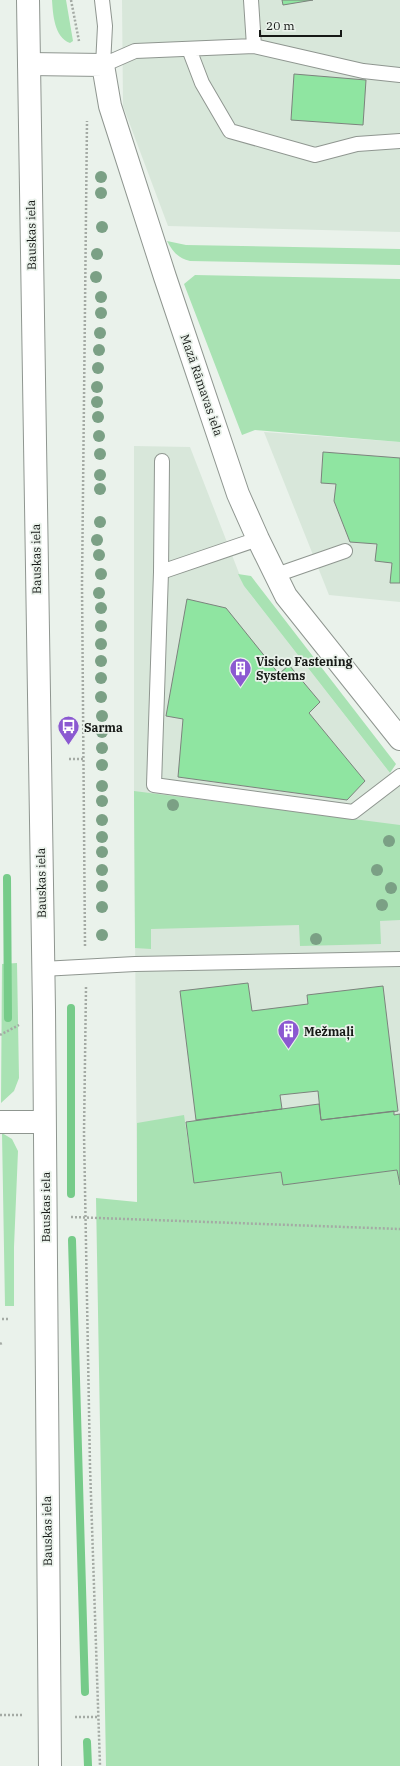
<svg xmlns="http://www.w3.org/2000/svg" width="400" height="1766" viewBox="0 0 400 1766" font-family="'IBM Plex Serif',serif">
  <rect width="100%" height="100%" fill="#eaf2eb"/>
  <path fill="#d8e7da" d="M122,0H400V232L168,226L123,106Z
    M264,432L400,442V602L329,595Z
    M134,446L190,447L244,586L400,786V1209L137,1202L134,791Z"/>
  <path fill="#a9e2b3" d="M52,0H66L73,41L70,43C54,37 53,14 52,0Z
    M167,241L186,245L400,249V265L190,261C178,258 173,252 167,241Z
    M195,275L400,279V442L255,430L242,435L184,284Z
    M238,574L251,576L396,764L390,773L244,586Z
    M134,791L400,825V920L380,921L381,944L300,946L299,925L151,929V949L135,948Z
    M17,963L19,1078L14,1091L1,1103L2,964Z
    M184,1115L194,1183L281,1172L283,1185L397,1170L400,1185V1766H106L96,1198L137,1202V1123Z
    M2,1133L12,1139L18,1151L14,1247V1306H5Z"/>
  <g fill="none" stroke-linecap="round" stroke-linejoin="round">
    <path stroke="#76cb89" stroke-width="8" d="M7,878L8,1018
      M71,1194V1008
      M72,1240L85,1692
      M87,1742L88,1766"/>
  </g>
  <path fill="#8fe5a1" stroke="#7c837d" d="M282,0H313L283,5Z
    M294,74L366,80L363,125L291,120Z
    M323,452L400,458V583H390L392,563L375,561L377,544L350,542L334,501L336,484L321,483Z
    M187,599L226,608L279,674L289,665L320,702L309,713L365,781L347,800L178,777L183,719L166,716Z
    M248,983L252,1011L308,1004L307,995L383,986L398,1111L321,1120L318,1091L280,1095L282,1109L196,1120L180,991Z
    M319,1104L321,1120L394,1111V1115L400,1114V1185L397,1170L283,1185L281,1172L194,1183L186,1122Z"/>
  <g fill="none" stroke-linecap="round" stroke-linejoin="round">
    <defs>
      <path id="service" d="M102,0L105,26L103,65L135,51L254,46L363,71L400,75
        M251,0L254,46
        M189,49L202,83L230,131L315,155L357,144L400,141
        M258,539L161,572L154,785L353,812L400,776
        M161,572L162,461
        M276,575L345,551
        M42,969L135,964L400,959"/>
      <path id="minor" d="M29,64L103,65L110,106L165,277L238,494L258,539L286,596L400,739
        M0,1122H44"/>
      <path id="secondary" d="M28,0L44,1010L50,1766"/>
    </defs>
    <use href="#service" stroke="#8f9690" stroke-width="16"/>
    <use href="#minor" stroke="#8f9690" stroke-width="24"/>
    <use href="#secondary" stroke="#8f9690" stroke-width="24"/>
    <path stroke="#a4aaa4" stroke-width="2.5" stroke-dasharray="2 2" stroke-linecap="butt" d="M71,0L79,41
      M69,759H83
      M85,946L82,585L87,121
      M86,987L84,1133L90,1466L100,1766
      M0,1035L19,1025
      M71,1217L400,1229
      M2,1319H10
      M0,1344L2,1343
      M0,1715H24
      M75,1717H99"/>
    <use href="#service" stroke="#fff" stroke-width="14"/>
    <use href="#minor" stroke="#fff" stroke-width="22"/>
    <use href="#secondary" stroke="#fff" stroke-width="22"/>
  </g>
  <g fill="#7ba085">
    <circle cx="101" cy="177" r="6"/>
    <circle cx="101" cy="193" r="6"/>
    <circle cx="102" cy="227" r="6"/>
    <circle cx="97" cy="254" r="6"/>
    <circle cx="96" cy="277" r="6"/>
    <circle cx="101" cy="297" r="6"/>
    <circle cx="101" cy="313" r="6"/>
    <circle cx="100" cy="333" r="6"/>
    <circle cx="99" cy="350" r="6"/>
    <circle cx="98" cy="368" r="6"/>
    <circle cx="97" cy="387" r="6"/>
    <circle cx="97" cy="402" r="6"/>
    <circle cx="98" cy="417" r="6"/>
    <circle cx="99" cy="436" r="6"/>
    <circle cx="100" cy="454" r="6"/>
    <circle cx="100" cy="475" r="6"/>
    <circle cx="100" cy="489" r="6"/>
    <circle cx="100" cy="522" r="6"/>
    <circle cx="97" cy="540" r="6"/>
    <circle cx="99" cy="555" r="6"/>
    <circle cx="101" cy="574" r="6"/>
    <circle cx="99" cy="593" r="6"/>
    <circle cx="101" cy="608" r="6"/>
    <circle cx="101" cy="626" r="6"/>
    <circle cx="101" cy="644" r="6"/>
    <circle cx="101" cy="661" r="6"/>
    <circle cx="101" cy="678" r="6"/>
    <circle cx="101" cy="697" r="6"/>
    <circle cx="102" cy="716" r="6"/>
    <circle cx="102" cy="732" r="6"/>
    <circle cx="102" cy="748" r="6"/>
    <circle cx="102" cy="765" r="6"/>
    <circle cx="102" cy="786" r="6"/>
    <circle cx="102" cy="801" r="6"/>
    <circle cx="173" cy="805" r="6"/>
    <circle cx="102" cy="820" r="6"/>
    <circle cx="102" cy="837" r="6"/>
    <circle cx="389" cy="841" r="6"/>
    <circle cx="102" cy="852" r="6"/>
    <circle cx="102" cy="870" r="6"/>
    <circle cx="377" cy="870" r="6"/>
    <circle cx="102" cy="886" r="6"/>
    <circle cx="391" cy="888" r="6"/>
    <circle cx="382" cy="905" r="6"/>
    <circle cx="102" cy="907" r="6"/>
    <circle cx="102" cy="935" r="6"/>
    <circle cx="316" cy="939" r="6"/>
  </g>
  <defs>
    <symbol id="building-pin" viewBox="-11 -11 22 30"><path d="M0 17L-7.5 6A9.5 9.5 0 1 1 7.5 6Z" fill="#8b59d1" stroke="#eaf2eb"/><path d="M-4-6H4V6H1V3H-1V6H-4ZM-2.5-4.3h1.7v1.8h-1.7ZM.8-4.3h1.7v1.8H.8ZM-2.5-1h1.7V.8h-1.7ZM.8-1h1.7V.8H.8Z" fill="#fff"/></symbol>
    <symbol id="bus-pin" viewBox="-11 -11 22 30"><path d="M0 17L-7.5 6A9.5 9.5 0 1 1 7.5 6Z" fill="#8b59d1" stroke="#eaf2eb"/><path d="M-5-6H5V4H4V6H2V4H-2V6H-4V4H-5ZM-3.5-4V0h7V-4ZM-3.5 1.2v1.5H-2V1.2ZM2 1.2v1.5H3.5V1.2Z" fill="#fff"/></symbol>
  </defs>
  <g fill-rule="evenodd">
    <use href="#building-pin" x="228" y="656" width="25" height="34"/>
    <use href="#bus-pin" x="56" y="714" width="25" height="34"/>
    <use href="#building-pin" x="276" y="1018" width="25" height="34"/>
  </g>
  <g text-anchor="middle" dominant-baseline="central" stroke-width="3.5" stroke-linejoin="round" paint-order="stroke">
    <g font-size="12" fill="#161916" stroke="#eaf2eb">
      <text transform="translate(31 235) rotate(-91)">Bauskas iela</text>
      <text transform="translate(202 385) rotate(71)">Mazā Rāmavas iela</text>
      <text transform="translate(36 559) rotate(-91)">Bauskas iela</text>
      <text transform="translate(41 883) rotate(-91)">Bauskas iela</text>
      <text transform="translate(45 1207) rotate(-90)">Bauskas iela</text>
      <text transform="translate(47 1531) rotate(-91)">Bauskas iela</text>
    </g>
    <g font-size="12" font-weight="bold" fill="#161916" stroke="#eaf2eb" text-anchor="start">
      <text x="256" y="661">Visico Fastening<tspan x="256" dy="14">Systems</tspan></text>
      <text x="84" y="727">Sarma</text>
      <text x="304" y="1031">Mežmaļi</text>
    </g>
  </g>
  <path d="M260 30v6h81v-6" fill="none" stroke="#161916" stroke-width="2"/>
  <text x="266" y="30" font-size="12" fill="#161916" stroke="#eaf2eb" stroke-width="3" paint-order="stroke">20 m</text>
</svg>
